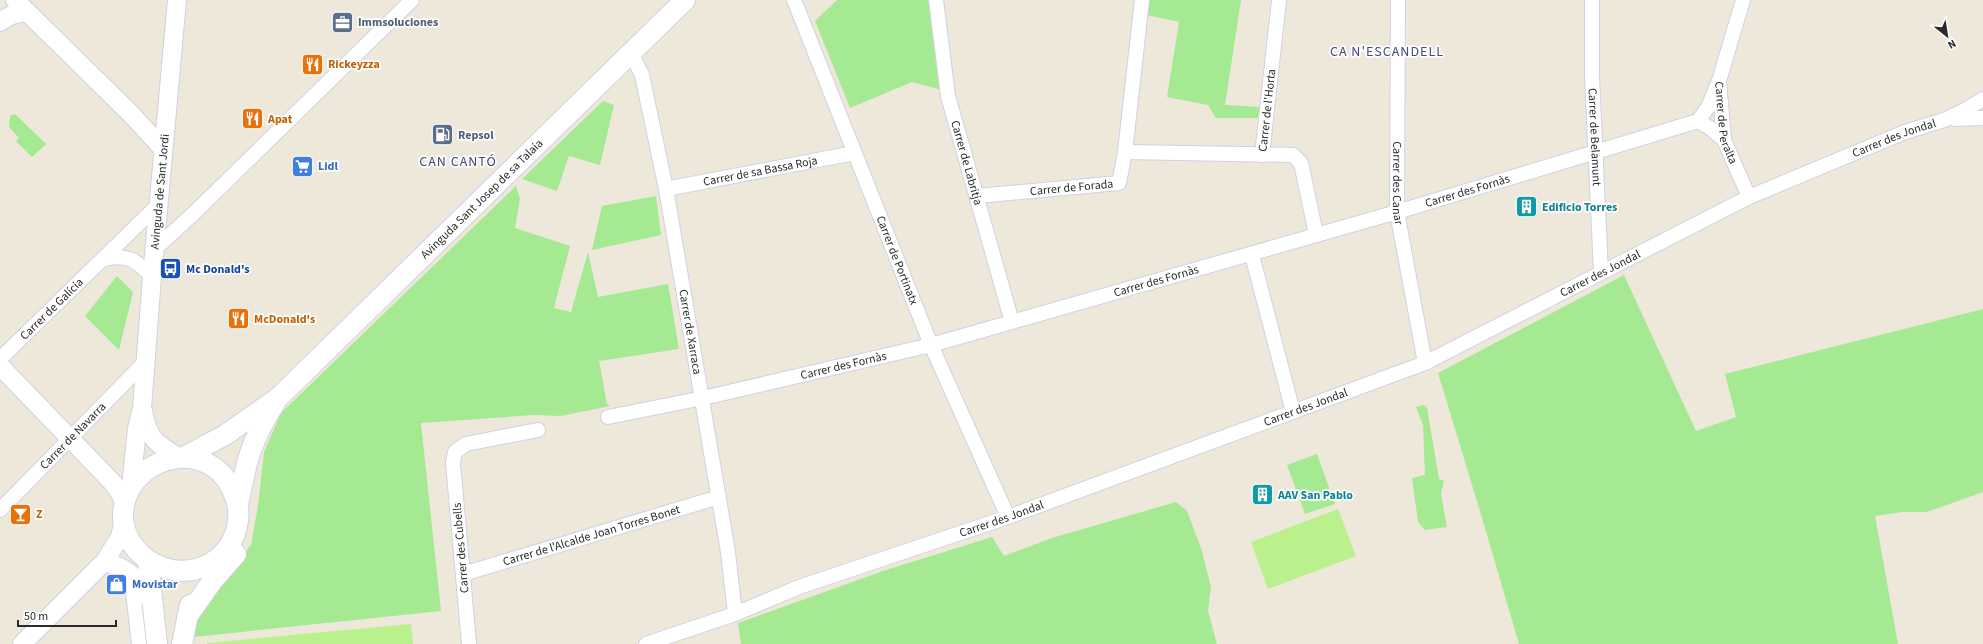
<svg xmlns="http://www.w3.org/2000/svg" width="1983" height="644" viewBox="0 0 1983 644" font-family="'Source Sans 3',sans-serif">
  <rect width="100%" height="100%" fill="#ede8da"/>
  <path fill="#a5e992" d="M837,0H931L942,90L912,82L850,108L815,21Z
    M1148,0H1241L1225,105L1260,107L1258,118H1216L1208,105L1167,97L1179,22L1147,15Z
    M603,101L614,105L600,165L569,156L557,191L522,179Z
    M15,114L46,144L32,157L16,141L19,138L9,127L10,116Z
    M516,186L520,199L515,228L570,246L554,308L571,312L588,252L598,297L668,284L679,349L599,361L607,404L610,406L561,416L534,415L421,423L441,611L193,637L198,618L224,578L251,545L258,506L264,452L281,413Z
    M656,196L661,235L592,250L602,206Z
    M1624,275L1696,431L1736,417L1725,374L1983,309V492L1927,512H1903L1875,516L1898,644H1519L1480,511L1438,373Z
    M117,276L133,292L119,350L85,316Z
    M1424,405L1427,408L1439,479L1444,481L1441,494L1447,527L1425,530L1418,522L1412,478L1425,475L1423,425L1416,407Z
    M1317,454L1335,504L1305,514L1287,465Z
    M1176,502L1187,511L1201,548L1211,587L1208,611L1217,644H741L738,623L883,571L992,537L1004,556L1052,538Z"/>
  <path fill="#baf18d" d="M1338,509L1356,556L1268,589L1251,542Z
    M411,624L413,644H207V643Z"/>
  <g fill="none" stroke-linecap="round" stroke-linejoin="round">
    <defs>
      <g id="minor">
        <path id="s1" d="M794,0L931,345L1008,517"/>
        <path id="s2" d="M936,0L948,96L1012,322"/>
        <path id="s3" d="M1398,0L1397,212L1425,363"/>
        <path id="s4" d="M1592,0V76L1601,273"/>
        <path id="s5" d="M1743,0L1719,81L1724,140L1749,197"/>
        <path id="s6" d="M631,53L642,75L666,189L728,552L735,614"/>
        <path d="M1955,119L1983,118"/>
        <path d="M1698,121L1710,128L1724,140"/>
        <path d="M1125,152L1142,0"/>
        <path id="s7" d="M1262,155L1279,0"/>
        <path id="s8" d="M666,189L854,153"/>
        <path id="s9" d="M977,196L1119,183L1125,152L1293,155L1301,163L1316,234"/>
        <path d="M155,249L193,214L412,0"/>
        <path d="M1252,255L1293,412"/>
        <path d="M103,259C127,254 136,259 152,277"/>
        <path id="s10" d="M0,359L158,205"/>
        <path id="s11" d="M608,417L703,398L931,345L1397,212L1698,121L1708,107L1719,81"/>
        <path id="s12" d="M0,510L146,361"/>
        <path d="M131,574L139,644"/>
        <path id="s13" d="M463,574L719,497"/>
        <path d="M469,644L453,463L455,452L466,444L538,430"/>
        <path id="s14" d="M646,644L735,614L799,587L1008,517L1425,363L1749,197L1905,132L1944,120L1967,109L1983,99"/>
      </g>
      <g id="tertiary">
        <path d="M15,0L132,115L163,149"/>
        <path d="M0,22C9,15 17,12 28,13"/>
        <path d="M0,366L113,483L120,493L124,504"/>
        <path d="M143,411C148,438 155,443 178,457"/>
        <path id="s15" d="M131,487L137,429L142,408L152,277L177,0"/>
        <path d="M110,564C133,569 142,586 153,604"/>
        <path d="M22,644L105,561L120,537L124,521"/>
      </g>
      <g id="secondary">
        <path id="s16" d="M184,457L225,435L278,398L685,0"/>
        <path d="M238,506C235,496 232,487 226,479C199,443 143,456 127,495C106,548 173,593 217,559C229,550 237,534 238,520C239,514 238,509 238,504C241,491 244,476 247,463C253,442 263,421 275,403"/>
        <path d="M148,561L157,644"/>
        <path d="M187,617L213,580L236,554"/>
        <path d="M182,644L190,605"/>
      </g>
    </defs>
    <use href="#minor" stroke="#d0d1e4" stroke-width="16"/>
    <use href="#tertiary" stroke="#d0d1e4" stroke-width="20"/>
    <use href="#secondary" stroke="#d0d1e4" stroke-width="22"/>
    <use href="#minor" stroke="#fff" stroke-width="14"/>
    <use href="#tertiary" stroke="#fff" stroke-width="18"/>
    <use href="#secondary" stroke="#fff" stroke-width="20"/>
  </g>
  <defs>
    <symbol id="office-square" viewBox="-11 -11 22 22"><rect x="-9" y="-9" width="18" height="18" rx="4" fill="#5c6f8a" stroke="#fff"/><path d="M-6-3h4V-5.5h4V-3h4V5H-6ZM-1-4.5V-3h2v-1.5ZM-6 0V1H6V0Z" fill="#fff"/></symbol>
    <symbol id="restaurant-square" viewBox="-11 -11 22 22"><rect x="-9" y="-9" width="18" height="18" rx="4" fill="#e8710a" stroke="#fff"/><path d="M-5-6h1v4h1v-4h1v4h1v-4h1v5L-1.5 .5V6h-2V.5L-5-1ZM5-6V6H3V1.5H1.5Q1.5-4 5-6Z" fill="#fff"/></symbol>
    <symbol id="fuel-square" viewBox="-11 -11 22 22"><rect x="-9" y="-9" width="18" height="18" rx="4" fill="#5c6f8a" stroke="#fff"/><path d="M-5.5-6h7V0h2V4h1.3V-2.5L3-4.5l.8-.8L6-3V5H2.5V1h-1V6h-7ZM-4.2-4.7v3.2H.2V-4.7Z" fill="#fff"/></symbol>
    <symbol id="supermarket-square" viewBox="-11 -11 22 22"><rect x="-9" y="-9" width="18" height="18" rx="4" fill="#3f7fe0" stroke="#fff"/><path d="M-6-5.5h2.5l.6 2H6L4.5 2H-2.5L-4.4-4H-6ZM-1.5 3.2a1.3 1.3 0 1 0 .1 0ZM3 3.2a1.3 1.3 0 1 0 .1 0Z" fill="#fff"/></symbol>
    <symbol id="building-square" viewBox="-11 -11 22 22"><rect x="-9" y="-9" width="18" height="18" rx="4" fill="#0f9aa8" stroke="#fff"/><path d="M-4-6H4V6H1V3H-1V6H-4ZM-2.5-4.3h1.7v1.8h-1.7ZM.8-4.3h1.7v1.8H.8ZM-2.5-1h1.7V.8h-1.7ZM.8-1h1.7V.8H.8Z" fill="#fff"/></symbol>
    <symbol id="bus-square" viewBox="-11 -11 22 22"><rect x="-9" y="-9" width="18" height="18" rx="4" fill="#1a4fb4" stroke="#fff"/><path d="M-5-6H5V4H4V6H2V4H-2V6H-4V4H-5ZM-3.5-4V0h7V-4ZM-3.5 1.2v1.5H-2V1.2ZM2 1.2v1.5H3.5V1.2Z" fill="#fff"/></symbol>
    <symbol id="bar-square" viewBox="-11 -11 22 22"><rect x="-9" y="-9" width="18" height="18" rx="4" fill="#e8710a" stroke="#fff"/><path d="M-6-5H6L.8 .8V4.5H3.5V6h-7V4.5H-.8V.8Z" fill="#fff"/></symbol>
    <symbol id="shop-square" viewBox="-11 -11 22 22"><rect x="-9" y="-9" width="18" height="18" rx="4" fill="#3f7fe0" stroke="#fff"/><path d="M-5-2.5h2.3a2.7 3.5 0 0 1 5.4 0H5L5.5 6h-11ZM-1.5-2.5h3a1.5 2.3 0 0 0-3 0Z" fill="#fff"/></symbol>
  </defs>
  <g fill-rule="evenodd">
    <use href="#office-square" x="330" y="10" width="25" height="25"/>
    <use href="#restaurant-square" x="300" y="52" width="25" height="25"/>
    <use href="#restaurant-square" x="240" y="106" width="25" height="25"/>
    <use href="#fuel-square" x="430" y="122" width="25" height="25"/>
    <use href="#supermarket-square" x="290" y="154" width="25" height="25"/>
    <use href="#building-square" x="1514" y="194" width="25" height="25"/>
    <use href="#bus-square" x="158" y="256" width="25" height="25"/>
    <use href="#restaurant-square" x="226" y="306" width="25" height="25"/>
    <use href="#building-square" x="1250" y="482" width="25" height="25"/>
    <use href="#bar-square" x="8" y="502" width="25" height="25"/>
    <use href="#shop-square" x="104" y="572" width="25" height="25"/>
  </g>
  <g text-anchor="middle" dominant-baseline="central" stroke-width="3.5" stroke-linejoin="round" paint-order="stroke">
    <g font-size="12" font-weight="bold" fill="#4e5e75" stroke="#fff" text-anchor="start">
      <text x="358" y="22">Immsoluciones</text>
      <text x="458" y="135">Repsol</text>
    </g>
    <g font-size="12" font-weight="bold" fill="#c56008" stroke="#fff" text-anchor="start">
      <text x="328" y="64">Rickeyzza</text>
      <text x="268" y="119">Apat</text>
      <text x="254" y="319">McDonald's</text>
      <text x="36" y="514">Z</text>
    </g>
    <g font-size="12" fill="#2a2a2a" stroke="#fff">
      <text stroke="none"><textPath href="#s7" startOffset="45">Carrer de l'Horta</textPath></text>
      <text stroke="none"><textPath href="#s5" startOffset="127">Carrer de Peralta</textPath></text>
      <text stroke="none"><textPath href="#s4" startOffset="137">Carrer de Belamunt</textPath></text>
      <text stroke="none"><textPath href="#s14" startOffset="1349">Carrer des Jondal</textPath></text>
      <text stroke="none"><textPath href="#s2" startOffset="166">Carrer de Labritja</textPath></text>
      <text stroke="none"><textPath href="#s8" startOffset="96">Carrer de sa Bassa Roja</textPath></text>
      <text stroke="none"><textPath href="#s3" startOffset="183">Carrer des Canar</textPath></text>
      <text stroke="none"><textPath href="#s9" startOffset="95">Carrer de Forada</textPath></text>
      <text stroke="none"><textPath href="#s11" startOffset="889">Carrer des Fornàs</textPath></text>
      <text stroke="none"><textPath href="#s15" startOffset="297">Avinguda de Sant Jordi</textPath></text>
      <text stroke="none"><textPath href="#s16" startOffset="396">Avinguda Sant Josep de sa Talaia</textPath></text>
      <text stroke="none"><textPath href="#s1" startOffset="280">Carrer de Portinatx</textPath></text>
      <text stroke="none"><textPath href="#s14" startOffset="1025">Carrer des Jondal</textPath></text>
      <text stroke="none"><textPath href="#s11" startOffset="565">Carrer des Fornàs</textPath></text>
      <text stroke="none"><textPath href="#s10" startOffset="72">Carrer de Galícia</textPath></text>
      <text stroke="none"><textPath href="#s6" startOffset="286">Carrer de Xarraca</textPath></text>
      <text stroke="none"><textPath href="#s11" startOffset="241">Carrer des Fornàs</textPath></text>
      <text stroke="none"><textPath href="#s14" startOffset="701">Carrer des Jondal</textPath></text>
      <text stroke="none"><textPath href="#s12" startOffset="104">Carrer de Navarra</textPath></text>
      <text stroke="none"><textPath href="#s14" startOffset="377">Carrer des Jondal</textPath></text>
      <text stroke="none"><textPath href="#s13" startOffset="134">Carrer de l'Alcalde Joan Torres Bonet</textPath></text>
      <text transform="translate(461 548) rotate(-95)">Carrer des Cubells</text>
    </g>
    <g font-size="12" font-weight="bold" fill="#366cbe" stroke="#fff" text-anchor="start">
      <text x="318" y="166">Lidl</text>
      <text x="132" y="584">Movistar</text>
    </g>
    <g font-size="12" font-weight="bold" fill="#0d838f" stroke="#fff" text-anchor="start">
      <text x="1542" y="207">Edificio Torres</text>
      <text x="1278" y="495">AAV San Pablo</text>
    </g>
    <g font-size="12" font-weight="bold" fill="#164399" stroke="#fff" text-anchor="start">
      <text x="186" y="269">Mc Donald's</text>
    </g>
    <g font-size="14" letter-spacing="1" fill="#464a7e" stroke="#fff">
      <text x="1387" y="52">CA N'ESCANDELL</text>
      <text x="458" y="162">CAN CANTÓ</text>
    </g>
  </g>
  <g transform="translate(1947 36) rotate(150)" stroke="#ffffff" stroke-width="3" paint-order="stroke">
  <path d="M0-3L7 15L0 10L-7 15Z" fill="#2a2a2a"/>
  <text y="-6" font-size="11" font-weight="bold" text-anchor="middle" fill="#2a2a2a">N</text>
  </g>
  <path d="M18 620v6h98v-6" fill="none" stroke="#2a2a2a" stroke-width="2"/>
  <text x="24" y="620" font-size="12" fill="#2a2a2a" stroke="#ffffff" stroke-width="3" paint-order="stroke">50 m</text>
</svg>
